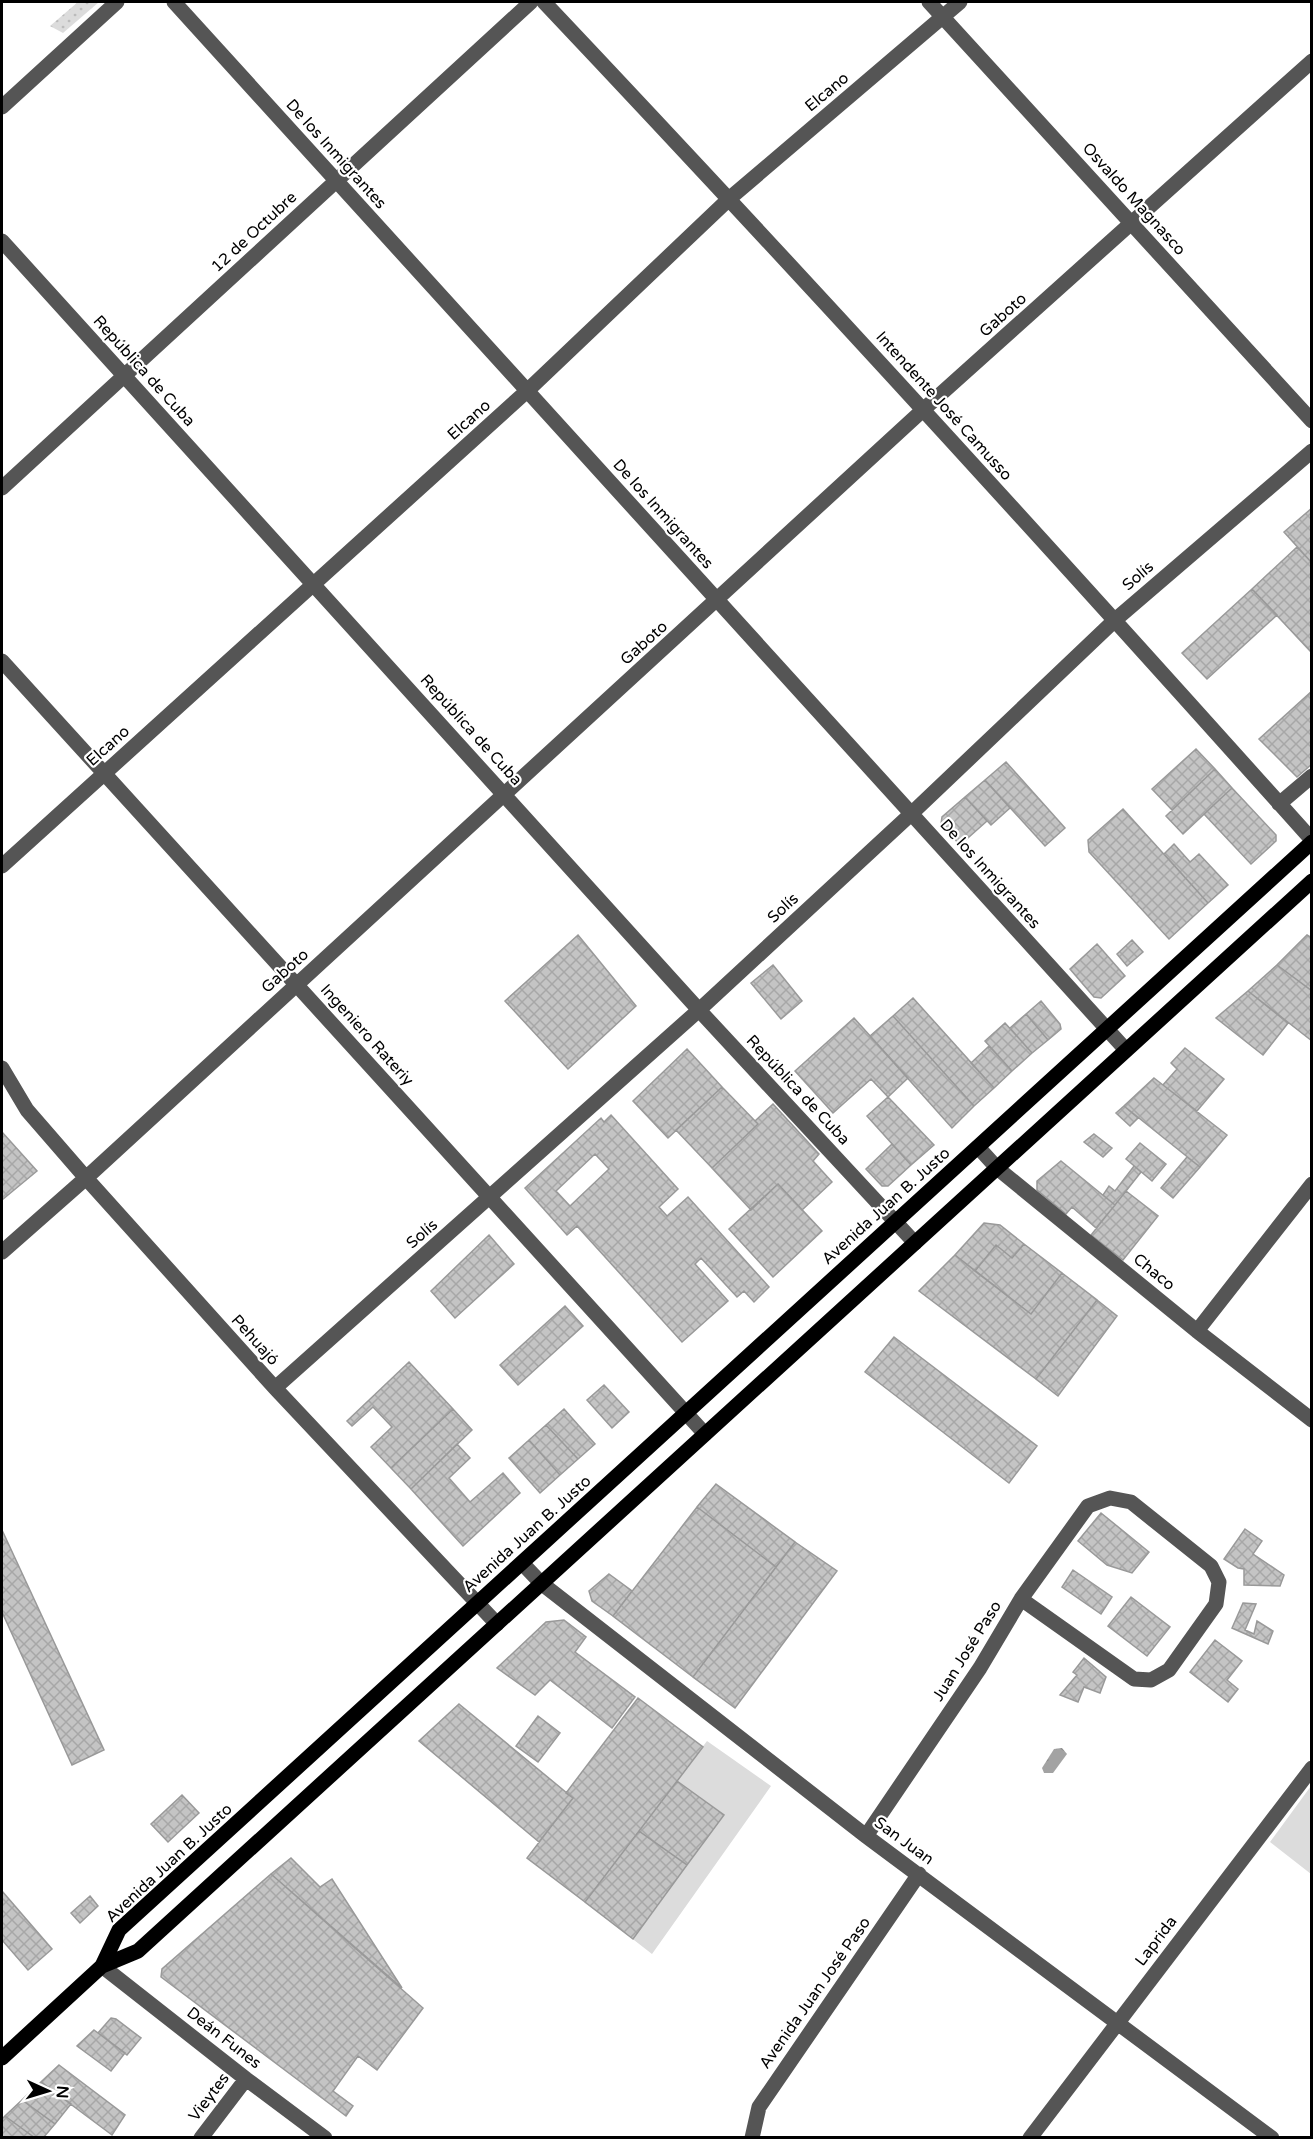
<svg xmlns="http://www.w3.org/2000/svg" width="1313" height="2139" viewBox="0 0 1313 2139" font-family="'Varela Round',sans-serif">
  <defs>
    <pattern id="grass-dots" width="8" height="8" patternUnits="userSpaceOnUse" patternTransform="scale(1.5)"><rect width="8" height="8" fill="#dcdcdc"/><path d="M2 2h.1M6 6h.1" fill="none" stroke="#bbb" stroke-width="1.8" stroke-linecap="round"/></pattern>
    <pattern id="water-ripples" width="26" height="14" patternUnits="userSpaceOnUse" patternTransform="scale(1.5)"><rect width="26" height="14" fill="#a3a3a3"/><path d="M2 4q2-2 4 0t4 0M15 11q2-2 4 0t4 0" fill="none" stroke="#8b8b8b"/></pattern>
    <pattern id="building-cross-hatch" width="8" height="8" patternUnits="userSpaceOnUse" patternTransform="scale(1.5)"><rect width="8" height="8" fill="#c4c4c4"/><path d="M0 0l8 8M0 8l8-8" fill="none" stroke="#a7a7a7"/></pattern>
  </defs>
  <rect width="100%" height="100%" fill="#fff"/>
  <path fill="url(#grass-dots)" d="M78,2H99L63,33L50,26Z"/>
  <path fill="#dcdcdc" d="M707,1741L771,1786L652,1954L585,1902Z
    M1311,1786V1874L1270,1842Z"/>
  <path fill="url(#water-ripples)" d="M1062,1748L1067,1754L1053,1773H1044L1042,1768L1054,1749Z"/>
  <path fill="url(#building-cross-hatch)" stroke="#999" stroke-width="1.5" fill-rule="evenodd" d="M1312,508V563L1284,532Z
    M1297,547L1312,563V653L1252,589Z
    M1252,589L1277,615L1207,679L1182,653Z
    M1312,691V764L1297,777L1259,739Z
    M1196,749L1215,769L1172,810L1152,789Z
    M1006,762L1065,828L1045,846L985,780Z
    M1215,769L1232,788L1183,834L1166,816Z
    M985,780L1010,808L991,825L965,797Z
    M1232,788L1276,835V841L1251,864L1204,814Z
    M965,797L987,821L960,845L941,824L942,817Z
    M1123,809L1208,903L1169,939L1089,852L1088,840Z
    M1174,844L1190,862L1199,854L1228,885L1208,903L1164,854Z
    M578,935L636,1006L568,1069L505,1001Z
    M1307,935L1312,938V991L1277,965Z
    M1132,940L1143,952L1127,966L1117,954Z
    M1097,944L1125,976L1101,998L1094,997L1070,969Z
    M773,965L802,1001L781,1019L751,983Z
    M1277,965L1312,991V1041L1248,991Z
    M1248,991L1288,1023L1263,1055L1216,1018Z
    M913,998L994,1088L974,1106L893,1016Z
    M1041,1001L1060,1024L1061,1029L1048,1040L1026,1014Z
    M1026,1014L1048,1040L1032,1053L1010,1028Z
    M893,1016L974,1106L952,1128L870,1036Z
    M854,1018L908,1078L888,1097L871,1079L833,1113L795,1071Z
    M1005,1023L1032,1053L1012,1071L985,1041Z
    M989,1046L1012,1071L994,1088L971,1063Z
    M1185,1048L1224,1079L1197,1111L1163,1085L1177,1069L1171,1063Z
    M687,1049L722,1087L668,1138L633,1101Z
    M1154,1078L1227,1135L1200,1167L1124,1106Z
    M722,1087L758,1124L712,1168L676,1130Z
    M888,1097L934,1145L911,1165L867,1116Z
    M773,1104L819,1154L813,1161L832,1182L802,1210L778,1184L751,1210L712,1168L758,1124L755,1121Z
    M1124,1106L1138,1118L1130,1126L1116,1113Z
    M611,1115L678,1189L659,1207L667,1216L688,1197L769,1287L754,1302L744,1291L737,1297L701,1258L695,1264L728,1301L682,1342L577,1226L567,1235L525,1188L601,1118L604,1122ZM595,1154L609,1169L570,1206L556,1191Z
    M2,1132L37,1171L2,1200Z
    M1094,1134L1112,1148L1103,1157L1084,1142Z
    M1140,1143L1166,1164L1152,1181L1126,1159Z
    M892,1144L911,1165L888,1186H882L866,1169Z
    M1187,1157L1200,1167L1173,1198L1161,1188Z
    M1061,1161L1115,1205L1096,1228L1072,1207L1066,1214L1037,1190V1181Z
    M1134,1166L1141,1172L1115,1205L1103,1195L1109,1186L1115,1191Z
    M778,1184L822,1231L773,1277L729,1229Z
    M1126,1191L1158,1216L1123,1260L1091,1235Z
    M984,1223L1000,1225L1024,1244L1012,1258L996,1245L975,1271L955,1255Z
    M489,1235L514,1264L455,1318L431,1291Z
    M1024,1244L1062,1273L1031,1314L975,1271L996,1245L1012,1258Z
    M955,1255L1031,1314L1062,1273L1097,1300L1036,1379L919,1291Z
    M1097,1300L1117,1316L1058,1396L1036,1379Z
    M565,1306L583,1326L518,1385L500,1365Z
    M894,1337L1037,1446L1009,1483L865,1372Z
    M409,1362L453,1409L391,1468L371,1447L392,1427L373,1407L352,1426L347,1421Z
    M604,1385L629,1412L612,1428L587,1400Z
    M453,1409L472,1430L411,1489L391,1468Z
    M564,1409L595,1444L578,1459L546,1425Z
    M546,1425L578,1459L560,1475L529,1440Z
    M529,1440L560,1475L540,1493L509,1458Z
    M457,1444L470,1458L449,1478L470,1502L503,1473L520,1493L463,1546L411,1489Z
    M716,1484L795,1542L776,1567L697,1507Z
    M697,1507L776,1567L693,1677L613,1616Z
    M1101,1513L1149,1552L1132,1573L1107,1565L1078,1541Z
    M1245,1529L1262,1541L1253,1554L1284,1575L1280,1586L1244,1585V1569L1238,1568L1224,1559Z
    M2,1530L104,1750L72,1765L2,1612Z
    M795,1542L837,1571L735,1708L693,1677Z
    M1073,1570L1112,1597L1101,1614L1062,1587Z
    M609,1574L632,1591L613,1616L592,1601L589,1591Z
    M1131,1597L1170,1627L1147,1656L1108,1626Z
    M1243,1603L1256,1604L1245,1630L1254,1634L1257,1621L1273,1631L1268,1644L1232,1628Z
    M564,1620L586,1637L575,1652L635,1697L612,1728L550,1680L535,1695L497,1668L546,1622Z
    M1215,1640L1242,1661L1227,1680L1238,1689L1228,1702L1190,1672Z
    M1084,1658L1106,1677L1100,1693L1084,1687L1078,1702L1060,1695L1077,1675L1073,1672Z
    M638,1698L703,1747L585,1902L527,1858L573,1798L566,1793Z
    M459,1704L573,1798L539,1842L419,1741Z
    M538,1716L560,1733L538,1762L516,1746Z
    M677,1781L724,1815L687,1865L639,1831Z
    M182,1795L199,1813L168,1842L151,1824Z
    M639,1831L687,1865L633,1939L585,1902Z
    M291,1858L320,1887L332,1879L402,1988L271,1874Z
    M271,1874L423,2008L377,2070L358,2056L333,2091L353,2106L346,2116L161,1977L162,1969Z
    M2,1891L52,1949L28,1970L2,1940Z
    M90,1896L98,1906L80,1923L71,1913Z
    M111,2018L116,2019L141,2038L127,2055L98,2033Z
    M94,2030L125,2053L111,2071L77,2046Z
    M59,2065L125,2115L112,2135L41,2082Z
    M41,2082L71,2104L55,2124L22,2100Z
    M22,2100L55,2124L43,2138H35L5,2116Z
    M5,2116L35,2138H2V2119Z"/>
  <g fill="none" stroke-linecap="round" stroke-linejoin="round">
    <path stroke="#555" stroke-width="15" d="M174,2L1126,1050
      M544,2C804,277 1059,557 1312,840
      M929,2L1312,421
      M2,107L117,2
      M2,241L699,1010L915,1243
      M2,488L531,2
      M2,661L705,1434
      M1279,804L1312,776
      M2,866L527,391L730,198L960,2
      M2,1068L27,1110L86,1178L275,1388L497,1624
      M978,1147L997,1168L1197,1331L1312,1420
      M2,1252L86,1178L924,409L1312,61
      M1197,1331L1312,1184
      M275,1388L699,1010L911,814L1115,620L1312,451
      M522,1563L541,1583L866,1836L1272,2138
      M866,1836L980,1668L1021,1599L1088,1506L1110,1498L1131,1502L1211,1566L1219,1582L1216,1604L1169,1670L1151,1680L1134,1679L1021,1599
      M102,1966L246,2079L325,2138
      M201,2138L246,2079
      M752,2138L759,2107L919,1874
      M1030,2138L1312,1768"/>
    <path stroke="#000" stroke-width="15" d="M102,1966L119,1930L1312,842
      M2,2058L102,1966L138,1951L1312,881"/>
  </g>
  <g text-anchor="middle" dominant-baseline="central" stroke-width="4.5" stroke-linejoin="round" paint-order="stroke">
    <g font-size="16" fill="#000" stroke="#fff">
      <text transform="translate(827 92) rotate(-40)">Elcano</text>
      <text transform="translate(336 154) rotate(48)">De los Inmigrantes</text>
      <text transform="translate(1134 199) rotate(48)">Osvaldo Magnasco</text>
      <text transform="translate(254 232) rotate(-43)">12 de Octubre</text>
      <text transform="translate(1003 315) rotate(-42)">Gaboto</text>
      <text transform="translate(144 371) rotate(48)">República de Cuba</text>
      <text transform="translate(944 406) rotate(48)">Intendente José Camusso</text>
      <text transform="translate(469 420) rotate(-42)">Elcano</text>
      <text transform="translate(663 514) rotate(48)">De los Inmigrantes</text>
      <text transform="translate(1138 576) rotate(-41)">Solís</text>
      <text transform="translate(644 643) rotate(-42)">Gaboto</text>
      <text transform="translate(471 730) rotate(48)">República de Cuba</text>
      <text transform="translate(108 746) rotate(-42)">Elcano</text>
      <text transform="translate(990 874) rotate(48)">De los Inmigrantes</text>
      <text transform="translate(783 908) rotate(-43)">Solís</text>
      <text transform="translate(285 971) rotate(-42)">Gaboto</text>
      <text transform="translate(367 1035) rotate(48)">Ingeniero Rateriy</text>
      <text transform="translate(798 1090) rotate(47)">República de Cuba</text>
      <text transform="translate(886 1206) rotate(-42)">Avenida Juan B. Justo</text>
      <text transform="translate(422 1234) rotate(-41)">Solís</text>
      <text transform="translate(1154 1272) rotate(39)">Chaco</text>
      <text transform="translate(255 1340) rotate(48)">Pehuajó</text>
      <text transform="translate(527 1534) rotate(-42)">Avenida Juan B. Justo</text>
      <text transform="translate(967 1651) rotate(-58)">Juan José Paso</text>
      <text transform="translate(904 1841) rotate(36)">San Juan</text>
      <text transform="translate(169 1863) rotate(-43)">Avenida Juan B. Justo</text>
      <text transform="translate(1156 1941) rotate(-53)">Laprida</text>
      <text transform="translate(815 1993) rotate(-55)">Avenida Juan José Paso</text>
      <text transform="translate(224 2038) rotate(38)">Deán Funes</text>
      <text transform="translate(209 2097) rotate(-53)">Vieytes</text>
    </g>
  </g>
  <rect width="1313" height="2139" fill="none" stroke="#000000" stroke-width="6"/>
  <g transform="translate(48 2091) rotate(94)" stroke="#ffffff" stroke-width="4.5" paint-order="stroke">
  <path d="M0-4.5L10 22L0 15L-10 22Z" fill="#000000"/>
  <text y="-9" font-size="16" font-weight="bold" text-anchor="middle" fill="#000000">N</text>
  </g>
</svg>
